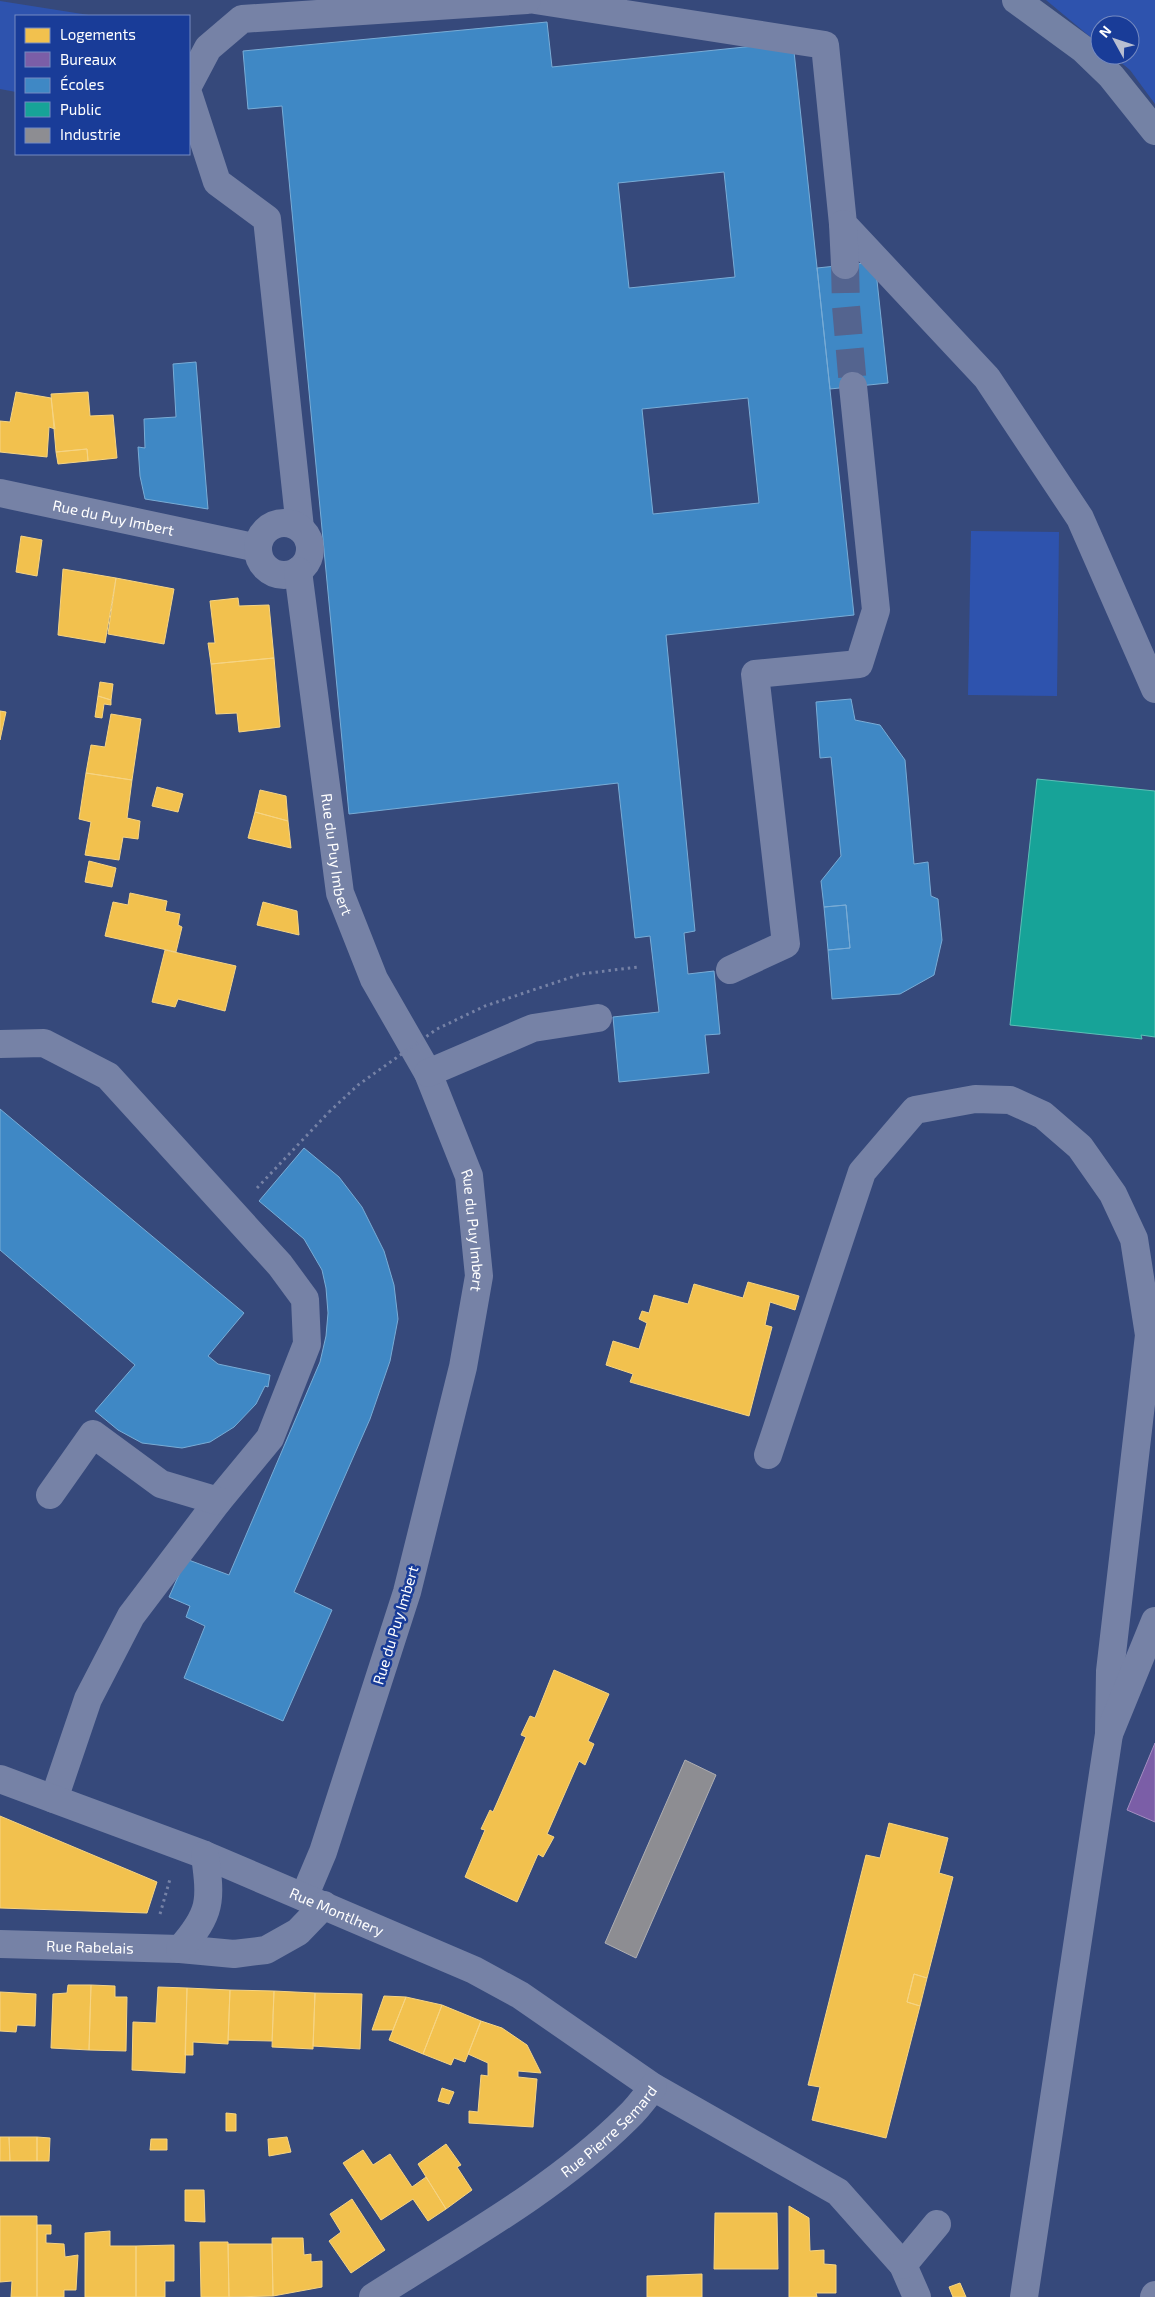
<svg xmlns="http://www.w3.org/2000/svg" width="1155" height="2297" viewBox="0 0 1155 2297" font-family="'Exo 2',sans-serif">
  <rect width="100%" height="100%" fill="#36497b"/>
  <path fill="#2e53ae" d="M1046,0H1155V104L1130,70L1112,55H1130V25H1100V45Z
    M0,1L95,16H16V92L0,89Z
    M971,531L1059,532L1057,696L968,695Z"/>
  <path fill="#f2c14e" stroke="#f6d483" d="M16,392L51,398L55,429L49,427L47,457L0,452V421L10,422Z
    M88,392L90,416L113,415L117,458L88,461L87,449L56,452L51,394Z
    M87,449L88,461L58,464L56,452Z
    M21,536L42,540L37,576L16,572Z
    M63,569L116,578L105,643L58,635Z
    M116,578L174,589L164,644L108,634Z
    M238,598L239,606L269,605L274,658L211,664L208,643H215L210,601Z
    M274,658L280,727L239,732L237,713L216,714L211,664Z
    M100,682L113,684L111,700L98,696Z
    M98,696L111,700V705L104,704L102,718L95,717Z
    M0,711L6,712L0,740Z
    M111,714L141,719L132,780L86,773L91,745L105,747Z
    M86,773L132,780L127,818L140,821L138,839L123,837L119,860L85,855L91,822L79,819Z
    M157,787L183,794L178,812L152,806Z
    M260,790L286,796L288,821L255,812Z
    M255,812L288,821L291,848L248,838Z
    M89,861L116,868L112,887L85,882Z
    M130,893L167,901L165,911L180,914L178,925L182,927L176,952L105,936L113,902L128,905Z
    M263,902L297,911L299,935L257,925Z
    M165,950L236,966L225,1011L178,999L175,1007L152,1002Z
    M748,1282L799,1296L795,1310L770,1302L765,1325L772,1327L749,1416L630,1382L633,1374L606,1365L613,1341L639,1349L647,1323L639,1319L642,1311L649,1313L654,1295L688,1304L694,1284L743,1298Z
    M554,1670L609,1694L588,1741L594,1744L585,1765L579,1761L547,1834L554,1837L543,1857L538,1854L517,1902L465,1877L485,1830L481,1829L490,1810L493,1812L526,1737L521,1735L530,1716L535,1718Z
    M0,1816L157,1882L147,1913L0,1908Z
    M889,1823L948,1838L939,1873L953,1877L927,1978L914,1974L907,2002L920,2006L886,2138L812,2120L820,2087L808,2085L866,1855L880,1858Z
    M914,1974L927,1978L920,2006L907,2002Z
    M68,1985H91L89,2050L51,2048L53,1994L67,1993Z
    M91,1985L115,1986V1997H127L126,2051L89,2050Z
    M158,1987L187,1988L185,2073L132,2070L133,2022L156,2023Z
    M187,1988L230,1990L228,2044L193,2042V2055H185Z
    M230,1990L274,1991L272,2041L228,2040Z
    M274,1991L315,1993L313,2049L272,2047Z
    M0,1992L36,1994L35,2026L17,2025L16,2032L0,2031Z
    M315,1993L362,1994L360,2049L313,2046Z
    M384,1996L406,1997L393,2030H372Z
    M406,1997L442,2005L423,2054L389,2040Z
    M442,2005L481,2021L465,2062L454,2058L451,2065L423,2054Z
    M481,2021L502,2028L527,2045L541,2073L518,2071V2077L537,2079L533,2127L469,2123V2111L478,2112L481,2075L488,2076V2063L468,2054Z
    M442,2088L454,2092L449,2104L438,2101Z
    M226,2113L236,2114V2131H226Z
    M0,2137H9L10,2161H0Z
    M9,2137H37V2161H10Z
    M37,2137L50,2138L49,2161H37Z
    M287,2137L291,2152L269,2156L268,2139Z
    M151,2139H167V2150H150Z
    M446,2144L461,2165L457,2167L472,2190L446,2209L418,2164Z
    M363,2150L373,2165L390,2154L412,2187L426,2177L446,2209L428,2221L413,2199L381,2220L343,2163Z
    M185,2190H204L205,2222L185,2221Z
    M352,2199L385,2250L351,2273L329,2241L341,2232L330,2214Z
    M789,2206L809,2218L810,2251L824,2250V2264L836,2265V2293H816L817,2297H789Z
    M715,2213H777L778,2269H714Z
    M0,2216H37V2297H11L12,2281L0,2282Z
    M37,2225H51V2234H46V2243L64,2244L65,2257L78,2255L76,2290H64V2297H37Z
    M110,2231V2246H136V2297H85V2233Z
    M272,2238H303L304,2255L311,2254V2262L322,2261V2287L273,2296Z
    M200,2242H228L229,2297H201Z
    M228,2244H272L273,2296L229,2297Z
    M174,2245V2281H165V2297H136V2246Z
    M702,2274V2297H647V2276Z
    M960,2283L966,2297H953L949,2287Z"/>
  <path fill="#7b5ea7" stroke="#a38ec1" d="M1155,1743V1822L1127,1810Z"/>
  <path fill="#3f88c5" stroke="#79acd6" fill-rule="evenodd" d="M547,22L552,67L793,42L854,615L666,635L695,931L684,933L688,974L714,971L720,1034L705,1035L709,1073L619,1082L613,1017L659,1012L650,936L635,938L618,783L349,814L282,106L248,109L243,51ZM724,172L735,277L629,288L618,183ZM748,398L759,503L653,514L642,409Z
    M875,262L888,383L830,389L817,268Z
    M196,362L208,509L145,499L140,476L138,447L145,448L144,419L176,417L173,364Z
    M851,699L855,720L880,725L905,760L914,864L928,862L931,896L938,899L942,940L934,975L900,994L832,999L828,950L850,948L846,905L824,907L821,881L841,856L831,757L820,758L816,702Z
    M846,905L850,948L828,950L824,907Z
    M0,1109L244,1313L208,1356L218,1364L270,1375L268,1387L265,1386L256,1404L234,1427L210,1442L182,1448L142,1443L118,1430L95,1411L135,1365L0,1250Z
    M304,1148L339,1177L362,1207L384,1251L394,1285L398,1319L390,1361L370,1419L294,1592L332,1610L283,1721L184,1678L205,1626L186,1617L190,1606L169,1597L186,1559L229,1575L320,1362L326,1336L328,1313L326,1288L322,1270L304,1239L259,1201Z"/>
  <path fill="#17a398" stroke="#5dbfb7" d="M1037,779L1155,791V1037L1141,1035L1142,1039L1010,1025Z"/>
  <path fill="#8d8d92" stroke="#afafb3" d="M685,1760L716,1775L636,1958L605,1943Z"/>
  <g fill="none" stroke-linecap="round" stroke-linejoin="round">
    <path stroke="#54648f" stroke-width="28" stroke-dasharray="28 14" stroke-linecap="butt" d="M845,265L846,306L853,386"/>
    <path stroke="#7682a6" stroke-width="3" stroke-dasharray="2.5 4" stroke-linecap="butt" d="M257,1188L329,1112
      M160,1914L170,1879"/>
    <g stroke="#7682a6" stroke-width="28">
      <path d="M535,0L825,45L843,224L987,378L1080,518L1155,689"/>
      <path d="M189,84L208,48L242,19L527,0"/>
      <path d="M189,96L217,182L267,219L300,528"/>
      <path d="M843,224L845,265"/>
      <path id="s1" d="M0,493L258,548"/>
      <circle cx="284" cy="549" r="26"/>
      <path id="s2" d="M298,571L340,893L374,979L428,1073L469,1176L479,1276L463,1367L407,1592L323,1852L304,1897"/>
      <path d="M730,970L786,944L755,674L859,664L876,610L853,386"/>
      <path d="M0,1044L44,1043L108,1076L280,1265L305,1299L307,1344L270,1438L218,1501L131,1616L88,1699L54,1799"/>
      <path d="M428,1073L533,1028L598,1018"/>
      <path d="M768,1455L862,1172L915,1110L975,1099L1010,1100L1043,1115L1080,1147L1113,1194L1134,1239L1149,1335L1110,1671L1109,1734"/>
      <path d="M50,1495L93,1434L161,1484L218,1501"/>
      <path id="s3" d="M0,1779L205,1855L474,1970L520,1995L653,2087L838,2192L903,2265L917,2297"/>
      <path id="s4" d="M0,1944L180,1949L234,1954L266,1950L298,1932L324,1905"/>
      <path d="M180,1949C212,1913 211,1901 205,1855"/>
      <path d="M903,2265L937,2224"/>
      <path id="s5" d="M373,2297C459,2242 553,2191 626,2119C636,2110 645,2098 653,2087"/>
      <path d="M1024,2297L1109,1734L1155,1621"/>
      <path d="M1154,2297L1155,2295"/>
    </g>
    <path stroke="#7482a5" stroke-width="28" d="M1016,0L1083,49L1111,76L1155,131"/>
    <path stroke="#7682a6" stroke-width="3" stroke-dasharray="2.5 4" stroke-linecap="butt" d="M329,1112L358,1085L437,1029L485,1006L581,974L638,967"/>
  </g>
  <g text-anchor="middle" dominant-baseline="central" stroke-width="5" stroke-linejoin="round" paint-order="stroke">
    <g font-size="15" fill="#fff" stroke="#193c98">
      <text stroke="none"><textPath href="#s1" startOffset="116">Rue du Puy Imbert</textPath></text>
      <text stroke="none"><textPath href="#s2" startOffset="286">Rue du Puy Imbert</textPath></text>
      <text stroke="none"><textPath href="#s2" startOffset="691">Rue du Puy Imbert</textPath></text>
      <text transform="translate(395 1625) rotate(-73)">Rue du Puy Imbert</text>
      <text stroke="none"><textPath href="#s3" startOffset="362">Rue Montlhery</textPath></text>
      <text stroke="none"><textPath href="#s4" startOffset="90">Rue Rabelais</textPath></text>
      <text stroke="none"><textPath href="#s5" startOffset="289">Rue Pierre Semard</textPath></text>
    </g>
  </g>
  <rect x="15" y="15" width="175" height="140" fill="#193c98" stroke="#758ac1"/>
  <rect x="25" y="28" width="25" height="15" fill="#f2c14e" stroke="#758ac1"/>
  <text x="60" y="40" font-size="15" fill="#ffffff">Logements</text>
  <rect x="25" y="52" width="25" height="15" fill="#7b5ea7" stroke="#758ac1"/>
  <text x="60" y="65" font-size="15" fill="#ffffff">Bureaux</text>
  <rect x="25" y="78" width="25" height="15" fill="#3f88c5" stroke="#758ac1"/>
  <text x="60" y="90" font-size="15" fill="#ffffff">Écoles</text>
  <rect x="25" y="102" width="25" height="15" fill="#17a398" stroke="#758ac1"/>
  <text x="60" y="115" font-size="15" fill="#ffffff">Public</text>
  <rect x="25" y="128" width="25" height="15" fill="#8d8d92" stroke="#758ac1"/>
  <text x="60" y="140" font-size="15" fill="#ffffff">Industrie</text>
  <g transform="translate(1115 40) rotate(310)"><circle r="24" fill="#193c98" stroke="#758ac1"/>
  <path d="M0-4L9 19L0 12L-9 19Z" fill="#b9bfd1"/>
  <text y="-8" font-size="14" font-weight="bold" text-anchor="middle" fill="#ffffff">N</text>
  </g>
</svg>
